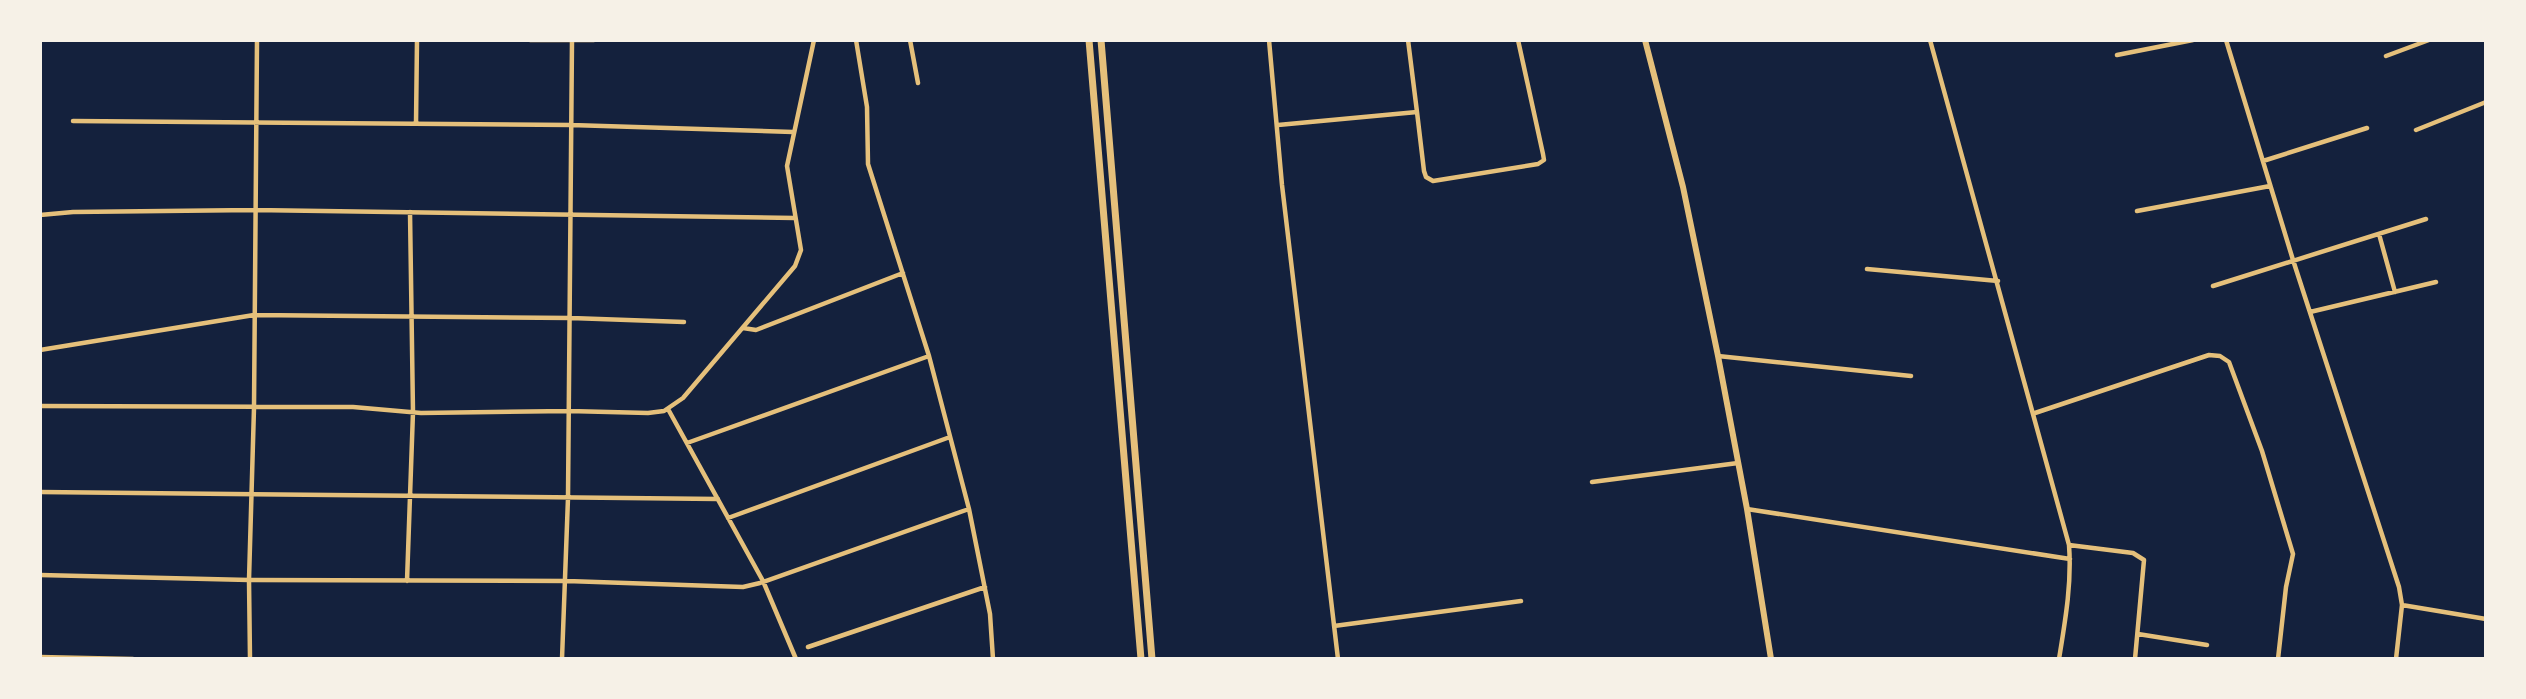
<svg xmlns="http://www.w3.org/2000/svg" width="2526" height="699" viewBox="0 0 2526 699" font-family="'Public Sans',sans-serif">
  <rect width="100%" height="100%" fill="#14213d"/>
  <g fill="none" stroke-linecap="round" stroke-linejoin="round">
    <path stroke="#e5c07b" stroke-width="4.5" d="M530,40H594
      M856,40L867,107L868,164L929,356L969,509L990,614L993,659
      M910,40L918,83
      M1269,40L1282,185L1338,659
      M1930,40L2069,545C2072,583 2065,622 2059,659
      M2226,40L2293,260L2399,587L2402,605L2396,659
      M2117,55L2193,40
      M2386,56L2429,40
      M1417,112L1424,171L1426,177L1433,181L1538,164L1544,160L1543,154L1518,40
      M73,121L571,125L793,132
      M416,124L417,40
      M1278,125L1417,112L1408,40
      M2416,130L2486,102
      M2263,161L2367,128
      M2137,211L2270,186
      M40,215L73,212L254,210L795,218
      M2379,234L2395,292
      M1867,269L1998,281
      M2213,286L2426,219
      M2310,312L2436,282
      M743,328L756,330L903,273
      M40,350L254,315L571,318L684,322
      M1718,356L1911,376
      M40,406L353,407L421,413L569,411L648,413L664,411L683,398L795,266L801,250L787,166L814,40
      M668,409L763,581L796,659
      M2035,413L2209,355L2220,356L2229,362L2262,451L2293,554L2286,587L2278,659
      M687,443L929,356
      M1592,482L1738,463
      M40,492L718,499
      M1747,509L2070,559
      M728,518L950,437
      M2069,545L2133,553L2144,560L2135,659
      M40,575L249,580L254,408L257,40
      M407,581L413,412L410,212
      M2402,605L2486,619
      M1334,626L1521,601
      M2138,634L2207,645
      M808,647L985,587
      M40,657L133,659
      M250,659L249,580L567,581L743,587L760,583L969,509
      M562,659L568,498L572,40"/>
    <path stroke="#e5c07b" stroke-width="6" d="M1645,40L1683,187L1718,356L1747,509L1771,659"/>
    <path stroke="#e5c07b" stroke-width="7" d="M1089,40L1141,659
      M1101,40L1152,659"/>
  </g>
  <rect width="2526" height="699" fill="none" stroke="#f6f1e7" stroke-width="84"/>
</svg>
